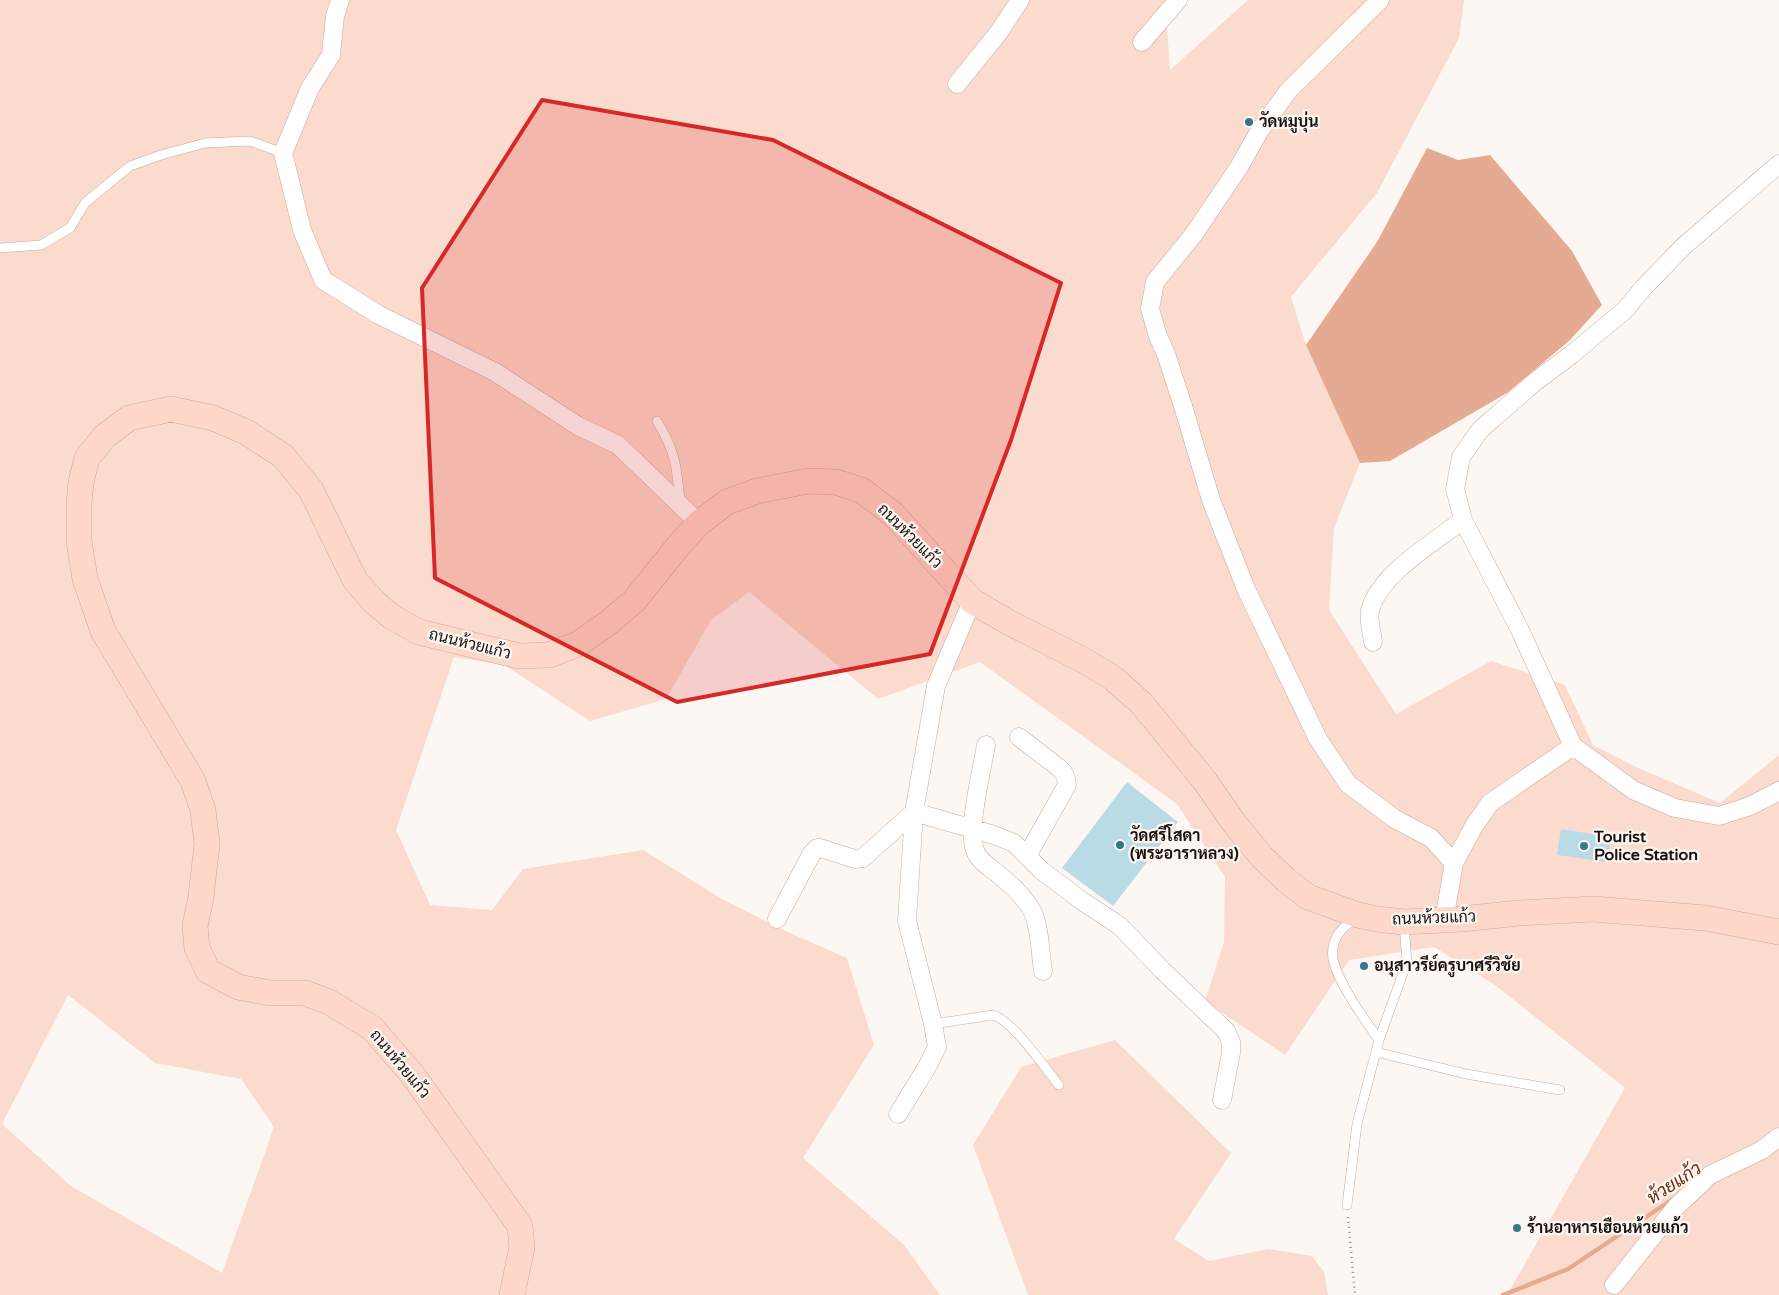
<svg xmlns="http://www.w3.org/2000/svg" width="1779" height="1295" viewBox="0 0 1779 1295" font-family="'Varela Round',Sarabun,sans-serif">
  <rect width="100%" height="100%" fill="#fdf7f4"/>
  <path fill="#fbdbce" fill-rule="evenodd" d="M0,0H1165L1170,70L1248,0H1464L1459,38L1377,193L1291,297L1306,345L1360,463L1334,528L1329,610L1396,714L1491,661L1565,685L1593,745L1636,767L1720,803L1779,755V1295H1507L1625,1088L1495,985L1434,947L1349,960L1285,1055L1205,1001L1224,942L1225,877L1177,804L980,662L878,699L749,592L711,620L666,699L590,721L504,665L454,657L396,830L430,905L492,910L523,869L643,850L722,899L783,930L847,958L874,1045L803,1158L904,1245L940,1295H0ZM68,995L155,1063L241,1079L274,1127L222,1273L71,1186L2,1124Z
    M1115,1040L1231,1153L1174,1239L1209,1261L1268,1249L1312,1256L1324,1272L1328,1295H1028L973,1145L1021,1067Z"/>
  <path fill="#e5aa92" d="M1427,148L1458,160L1490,155L1572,251L1602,305L1569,341L1507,393L1390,461L1360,463L1306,345L1377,242Z"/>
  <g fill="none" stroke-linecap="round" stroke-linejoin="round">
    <path stroke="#e5aa92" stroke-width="4.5" d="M1503,1295L1568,1269L1673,1199"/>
  </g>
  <path fill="#b9dbe5" d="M1127,782L1178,822L1113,906L1062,868Z
    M1561,829L1611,837L1607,862L1557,855Z"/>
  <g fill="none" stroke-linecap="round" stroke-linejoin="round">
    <defs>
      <path id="service" d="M0,248L41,245L70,228L85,203L130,166L161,155L205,143L250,141L283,153
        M657,421C676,452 677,468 680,504
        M1356,917C1349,923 1341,928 1337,936C1333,943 1331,955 1334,963C1341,987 1365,1020 1379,1040
        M933,1024L993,1015C1013,1021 1044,1067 1059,1085
        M1376,1052L1466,1074L1560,1090
        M1347,1205L1357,1124L1379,1040L1407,962L1404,924"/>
      <path id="minor" d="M340,0L335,16L331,55L310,88L283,153L302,230L323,280L379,315L495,372L578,426L618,445L699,523
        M1380,0L1288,91L1260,130L1239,167L1194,234L1155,282L1150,309L1158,336L1166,354L1183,406L1211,500L1246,589L1318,739L1348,784L1395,819L1431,838L1454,863
        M1142,42L1178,0
        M957,84L999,32L1020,0
        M1779,164L1685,245L1644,287L1625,310L1571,355L1536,381L1480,430L1461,457L1455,489L1463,520L1519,628L1573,746L1633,790L1675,808L1719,816L1750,806L1779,791
        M1373,642C1372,633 1368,620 1370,611C1378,575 1434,542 1463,520
        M1019,737L1059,768C1065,773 1067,778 1067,785L1027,856
        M986,745C982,770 967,829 975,850C978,861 990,867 998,874C1009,883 1022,895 1030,907C1040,923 1040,952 1043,971
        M777,919L812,853L817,848H820L855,859L863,858L914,812L994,835L1014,843L1041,870L1082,901L1120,926L1162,970L1226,1031L1231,1042V1053L1222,1100
        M1444,920L1454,863L1474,826L1490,803L1573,746
        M898,1114L927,1067L937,1047L933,1024L907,921L914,812L936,686L972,601
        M1614,1285L1676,1207L1710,1175L1762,1150L1779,1137"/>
      <path id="secondary" d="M512,1295L522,1247L520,1226L412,1074L372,1028L329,1002L305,993H270L238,987L208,971L197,948L195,926L201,897L207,844L203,810L193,781L103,631L85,579L79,541V504L81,482L87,458L105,436L129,418L171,409L213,418L246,432L283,456L311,490L355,580L374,602L392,617L419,632L519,656L549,655L578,644L608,623L634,601L679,545L699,523L727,502L757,491L808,481L836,482L861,490L893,514L972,601L1008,622L1085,661L1113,678L1141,703L1205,781L1234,823L1262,857L1286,880L1308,897L1358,915L1377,919L1404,922L1461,919L1519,913L1593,909L1705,918L1779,932"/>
    </defs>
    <use href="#service" stroke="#c7aa9f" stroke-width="10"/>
    <use href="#minor" stroke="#c7aa9f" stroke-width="19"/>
    <use href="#secondary" stroke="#c7aa9f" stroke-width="26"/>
    <path stroke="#98908c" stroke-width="2.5" stroke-dasharray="1 4" stroke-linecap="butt" d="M1348,1217L1355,1295"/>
    <use href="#service" stroke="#fff" stroke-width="9"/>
    <use href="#minor" stroke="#fff" stroke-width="18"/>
    <use href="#secondary" stroke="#fdd8c8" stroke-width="25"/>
  </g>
  <path fill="#d62828" fill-opacity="0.2" stroke="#d62828" stroke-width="4" stroke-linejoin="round" d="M542,100L773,140L1061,283L1011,440L930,654L677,702L435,578L422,288Z"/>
  <g fill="#357889" stroke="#fdf7f4" stroke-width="2">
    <circle cx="1249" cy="122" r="5"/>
    <circle cx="1120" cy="845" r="5"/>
    <circle cx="1584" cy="846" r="5"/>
    <circle cx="1364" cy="966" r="5"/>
    <circle cx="1517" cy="1228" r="5"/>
  </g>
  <g text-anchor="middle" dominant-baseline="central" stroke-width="4.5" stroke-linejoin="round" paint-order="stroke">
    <g font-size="16" font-weight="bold" fill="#1b110c" stroke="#fdf7f4" text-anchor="start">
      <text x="1259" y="122">วัดหมูบุ่น</text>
      <text x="1130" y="836">วัดศรีโสดา<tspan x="1130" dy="18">(พระอาราหลวง)</tspan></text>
      <text x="1594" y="837">Tourist<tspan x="1594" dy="18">Police Station</tspan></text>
      <text x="1374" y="966">อนุสาวรีย์ครูบาศรีวิชัย</text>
      <text x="1527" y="1228">ร้านอาหารเฮือนห้วยแก้ว</text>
    </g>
    <g font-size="16" fill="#1b110c" stroke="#fdf7f4">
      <text transform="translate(910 536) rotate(45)">ถนนห้วยแก้ว</text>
      <text transform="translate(470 644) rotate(14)">ถนนห้วยแก้ว</text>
      <text transform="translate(1434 918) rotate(-2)">ถนนห้วยแก้ว</text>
      <text transform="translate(400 1064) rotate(50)">ถนนห้วยแก้ว</text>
    </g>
    <g font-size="18" font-style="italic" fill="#6f2a05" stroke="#fdf7f4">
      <text transform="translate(1674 1183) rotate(-33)">ห้วยแก้ว</text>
    </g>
  </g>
</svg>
